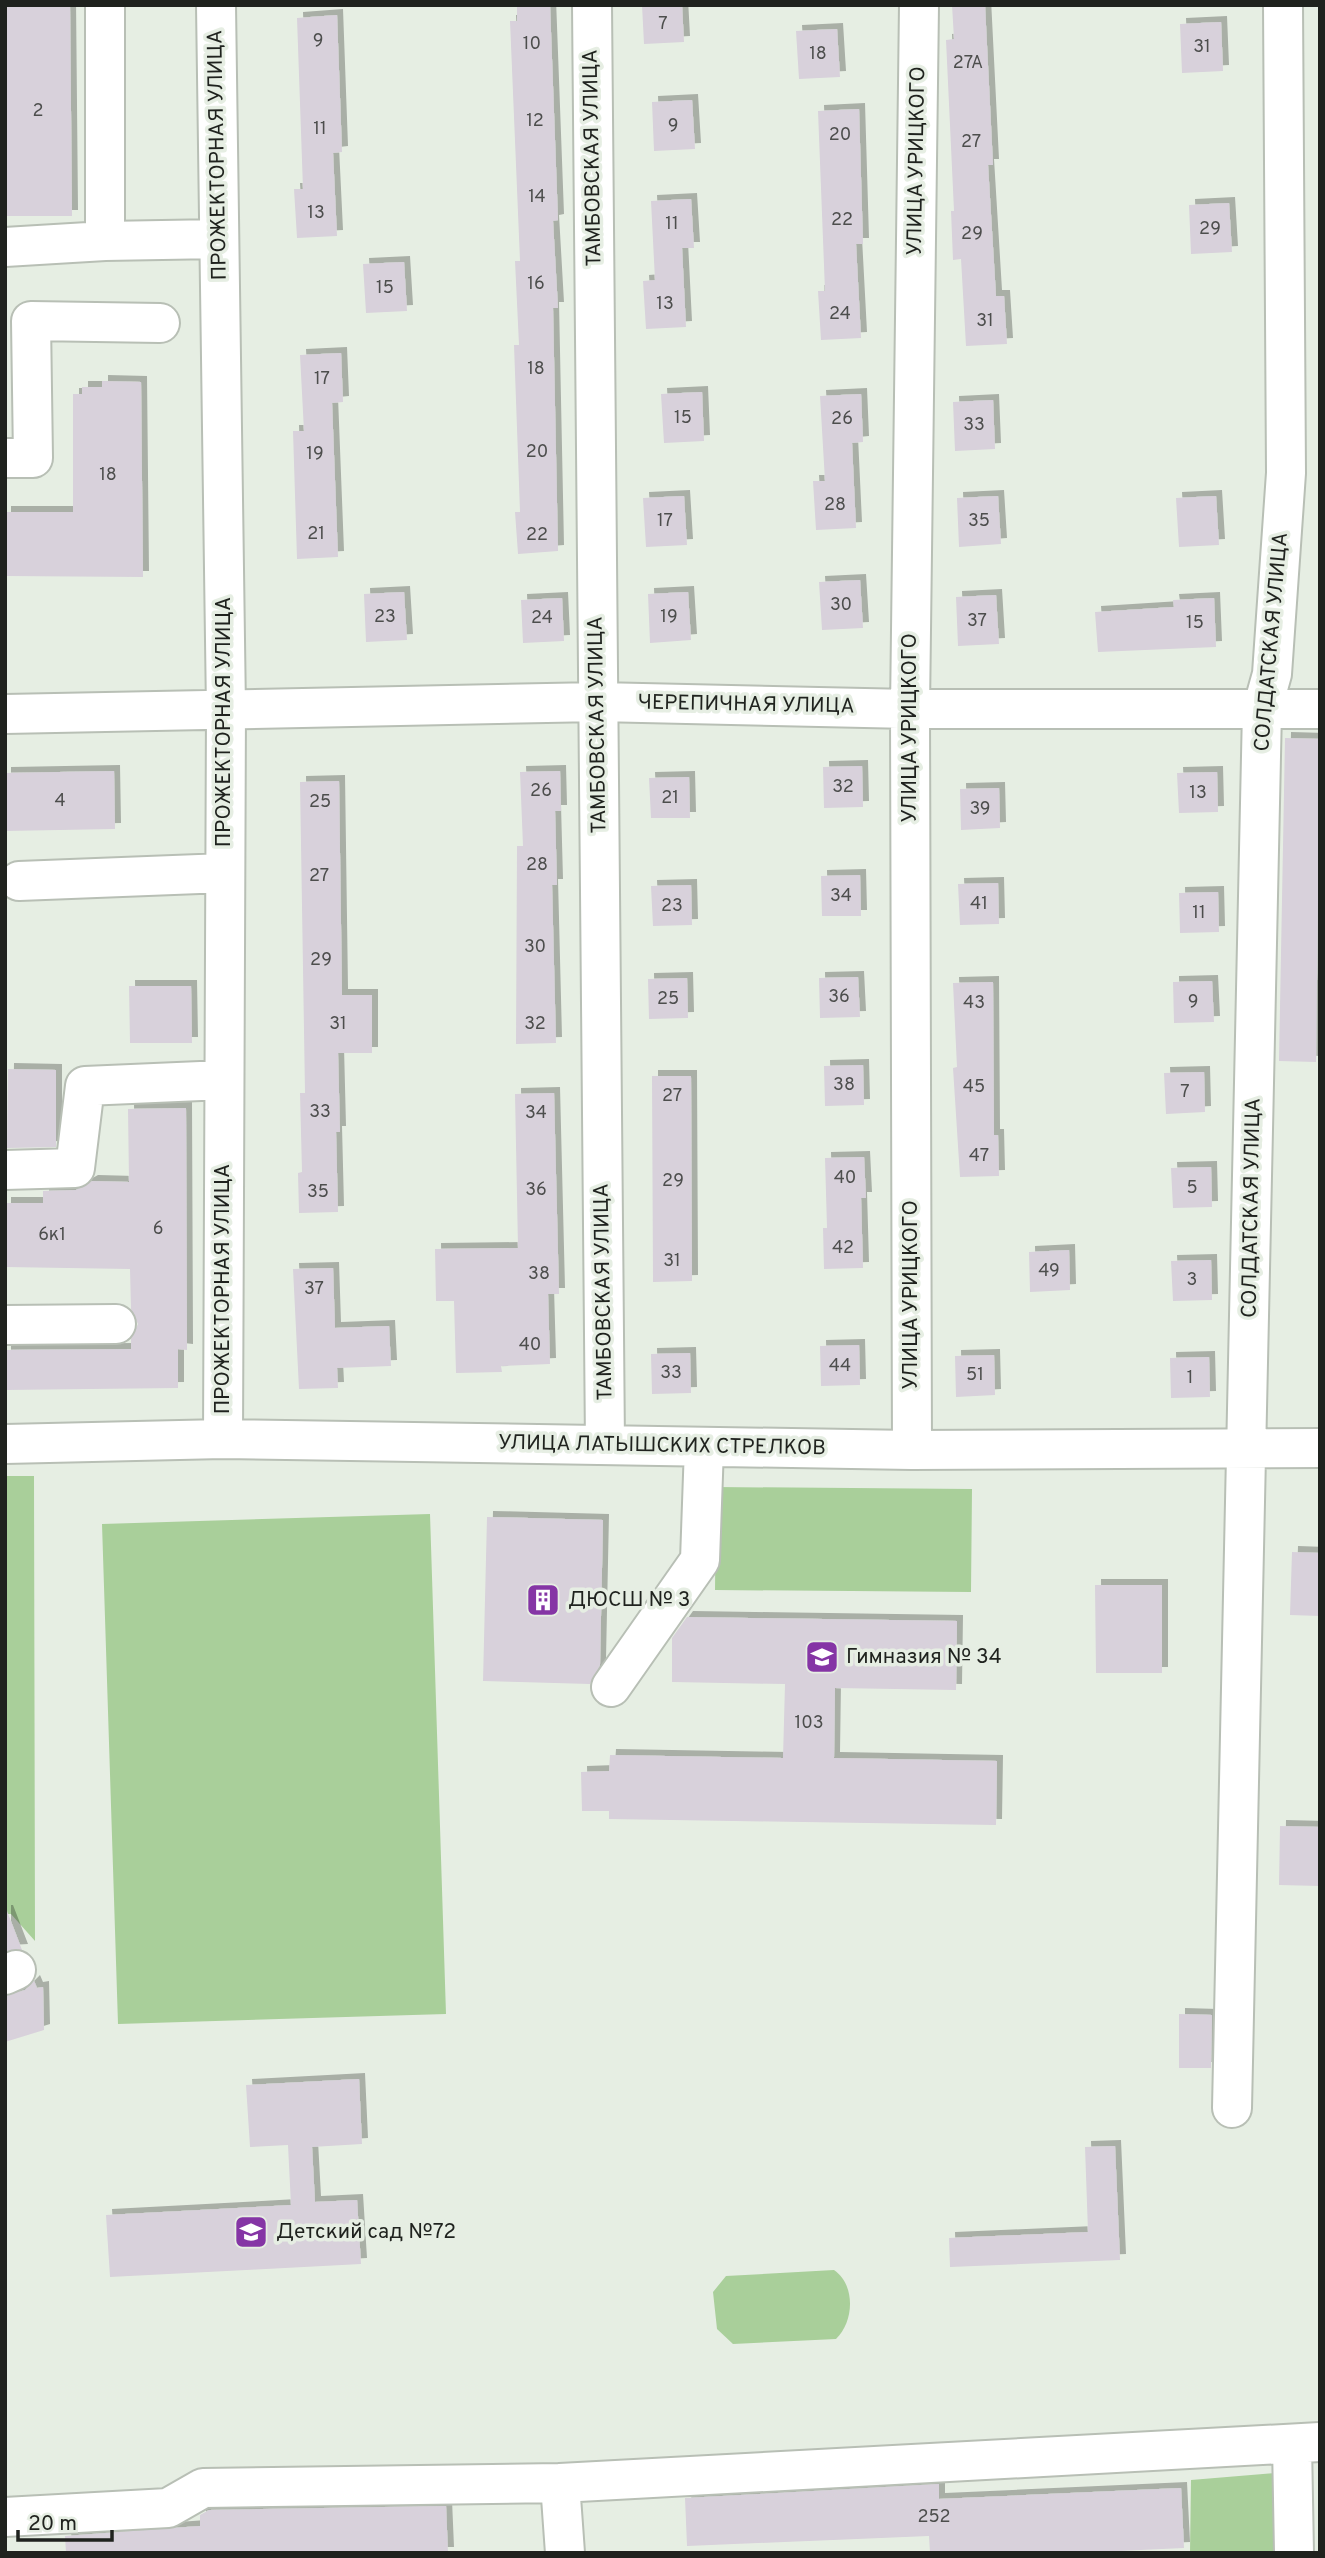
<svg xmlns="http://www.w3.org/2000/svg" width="1325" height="2558" viewBox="0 0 1325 2558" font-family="Overpass,sans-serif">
  <defs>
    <filter id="shadow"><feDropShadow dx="6" dy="-6" stdDeviation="0" flood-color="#0004"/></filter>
  </defs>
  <rect width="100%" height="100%" fill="#e6eee3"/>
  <path fill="#a9cf9a" d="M5,1476H34L35,1941L11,1914H5Z
    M716,1487L972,1489L971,1592L715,1590Z
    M430,1514L446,2014L118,2024L102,1524Z
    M834,2270C856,2285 854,2322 836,2339L733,2344L717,2329L713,2292L726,2276Z
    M1275,2473L1277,2553H1190L1191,2480Z"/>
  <path fill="#d8d1db" filter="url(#shadow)" d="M5,5H70L72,216H5Z
    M517,5H550L558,220L553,221L558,308H553L558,551L518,554L515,512H520L514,345H519L515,261H520L510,21H517Z
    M642,5H682L684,42L644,44Z
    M952,5H985L993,165H988L996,296H1004L1007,344L966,346L961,259L953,260L951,211H954L946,40L954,39Z
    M337,15L342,152L333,153L337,236L297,238L294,189H303L297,18Z
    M1221,22L1223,71L1182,73L1180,24Z
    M837,29L840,77L799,79L796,31Z
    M692,100L695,149L654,151L652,102Z
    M859,109L863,244H856L861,338L821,340L818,291H825L818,111Z
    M691,199L694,248H682L686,327L646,329L643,281L655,280L651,201Z
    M1229,203L1232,252L1191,254L1189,205Z
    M404,262L407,311L366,313L363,264Z
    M341,353L343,402L332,403L338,557L297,559L293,431H304L300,355Z
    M102,381L141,382L143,577L5,576V512H73V394H82V387H102Z
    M702,392L704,441L664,443L661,394Z
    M861,394L863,442L852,443L856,528L816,530L813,481H825L820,396Z
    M993,400L995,449L955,451L953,402Z
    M684,496L687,545L646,547L643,498Z
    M998,496L1001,544L959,547L957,498Z
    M1216,496L1219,545L1179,547L1176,498Z
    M860,580L863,628L822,630L819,582Z
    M404,592L407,640L366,642L364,594Z
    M688,592L691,640L650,643L648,594Z
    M996,595L999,644L958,646L956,597Z
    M562,598L564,641L523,643L521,600Z
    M1214,598L1216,647L1098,652L1095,612L1174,607L1173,600Z
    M1285,738L1320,739L1316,1062L1279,1061Z
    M862,766L863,807L824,808L823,767Z
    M114,771L115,829L5,831V773Z
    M560,771L561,811H555L557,885H552L556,1043L516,1044L517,846H523L520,772Z
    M1217,772L1218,812L1179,813L1177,773Z
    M689,777L690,818H651L649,778Z
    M339,781L342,995H372V1053H338L340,1132H336L338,1212L299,1213L298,1173L302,1172L300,1093H305L300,782Z
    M999,788L1000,828L961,830L960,789Z
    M860,875L861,916H822L821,876Z
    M998,883L999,924L960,925L958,884Z
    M691,885L692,925L653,926L651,886Z
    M1218,892L1219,932L1180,933L1179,893Z
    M858,977L860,1017L820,1018L819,978Z
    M687,978L688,1018L649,1019L648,979Z
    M1212,981L1214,1022L1174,1023L1173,982Z
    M993,982L994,1135H998L999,1176L960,1177L953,1068L957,1067L953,983Z
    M129,986H191L192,1043H130Z
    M863,1065L864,1105L825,1106L824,1066Z
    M8,1069L56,1070V1147L7,1148Z
    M1204,1072L1205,1112L1166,1114L1164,1073Z
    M652,1076H691L692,1281L653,1282Z
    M554,1093L559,1294H548L550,1364L501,1366L502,1372L456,1373L454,1301H436L435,1249L518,1248L515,1094Z
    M186,1108L187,1350L178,1349V1388L5,1390V1350L131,1349V1339L138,1324L131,1309L130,1269L5,1267V1203H43V1191L76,1190L92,1181L129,1182L128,1109Z
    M864,1157L866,1198H861L863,1268L824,1269L823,1228H827L825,1158Z
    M1211,1167L1212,1207L1173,1208L1171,1168Z
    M1069,1250L1070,1290L1030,1292L1029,1252Z
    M1211,1260L1212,1300L1173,1301L1171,1261Z
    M333,1268L335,1328L389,1326L391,1366L337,1368L338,1388L299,1389L293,1269Z
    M859,1345L860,1385L821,1386L820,1346Z
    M690,1353L691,1393L652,1394L651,1354Z
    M994,1355L995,1395L956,1397L955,1356Z
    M1209,1357L1210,1397L1171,1398L1170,1358Z
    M487,1517L603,1520L600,1665L590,1684L483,1681Z
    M1292,1552L1320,1553V1616L1290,1615Z
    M1095,1585H1162V1673H1096Z
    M687,1617L957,1621L956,1690L835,1688L834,1758L997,1761L996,1825L609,1819V1811H582L581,1772L609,1771L610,1755L783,1758L785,1684L672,1682V1638Z
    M1280,1826L1320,1827V1886L1279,1885Z
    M5,1911H7L22,1950L5,1951Z
    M34,1981L37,1988L43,1987L44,2030L5,2042V1996L25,1990Z
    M1179,2014L1212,2015L1211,2068H1179Z
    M359,2079L362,2144L312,2147L315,2202L357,2200L361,2264L110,2277L106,2215L291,2205L288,2145L250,2147L246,2085Z
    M1115,2146L1120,2260L950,2267L949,2238L1088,2232L1085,2147Z
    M939,2484V2499L1181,2488L1184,2548L1075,2553H930L929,2536L687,2546L685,2498Z
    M446,2506L448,2553H66L65,2536L200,2526V2515L209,2510Z"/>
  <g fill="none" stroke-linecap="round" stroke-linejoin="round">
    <defs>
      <path id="minor" d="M105,5V241
        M216,5L226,710L223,1439
        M592,5L605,1445
        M5,247L105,241L219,239
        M5,458H33L31,321L160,323
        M5,714L598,702L910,709H1320
        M19,881L225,873
        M5,1170L75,1168L85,1086L224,1080
        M5,1325L116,1324
        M5,1444L223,1439L912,1450L1320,1448
        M912,1450L910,709L919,5
        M611,1687L700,1560L704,1447
        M5,1975L16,1970
        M1232,2108L1262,710L1272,674L1286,473L1283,5
        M1292,2444L1294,2553
        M560,2483L565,2553
        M5,2517L168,2508L203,2488L560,2483L1320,2442"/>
    </defs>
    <use href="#minor" stroke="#b8bfb5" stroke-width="42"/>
    <use href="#minor" stroke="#fff" stroke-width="38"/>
  </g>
  <defs>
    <symbol id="building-square" viewBox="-11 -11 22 22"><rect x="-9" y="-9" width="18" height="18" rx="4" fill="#8535a5" stroke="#e6eee3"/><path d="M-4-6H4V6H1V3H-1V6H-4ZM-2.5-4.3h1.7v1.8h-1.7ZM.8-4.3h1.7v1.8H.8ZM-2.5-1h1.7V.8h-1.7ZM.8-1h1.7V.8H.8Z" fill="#fff"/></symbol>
    <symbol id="school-square" viewBox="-11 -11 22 22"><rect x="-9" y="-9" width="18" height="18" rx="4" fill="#8535a5" stroke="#e6eee3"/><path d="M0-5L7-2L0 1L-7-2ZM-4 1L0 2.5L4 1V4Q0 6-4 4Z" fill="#fff"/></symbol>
  </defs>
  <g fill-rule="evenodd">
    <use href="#building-square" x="524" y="1581" width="38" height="38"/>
    <use href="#school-square" x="803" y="1638" width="38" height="38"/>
    <use href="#school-square" x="232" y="2213" width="38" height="38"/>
  </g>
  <g text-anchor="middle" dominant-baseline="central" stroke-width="7" stroke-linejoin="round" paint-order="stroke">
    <g font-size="18" fill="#4d4e4d">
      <text x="663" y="24">7</text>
      <text x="318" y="41">9</text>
      <text x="532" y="44">10</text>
      <text x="1202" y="47">31</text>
      <text x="818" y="54">18</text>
      <text x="968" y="63">27А</text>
      <text x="38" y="111">2</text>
      <text x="535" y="121">12</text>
      <text x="673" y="126">9</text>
      <text x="320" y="129">11</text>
      <text x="840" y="135">20</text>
      <text x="971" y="142">27</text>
      <text x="537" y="197">14</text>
      <text x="316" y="213">13</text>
      <text x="842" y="220">22</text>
      <text x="672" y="224">11</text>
      <text x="1210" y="229">29</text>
      <text x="972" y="234">29</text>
      <text x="536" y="284">16</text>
      <text x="385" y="288">15</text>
      <text x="665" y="304">13</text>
      <text x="840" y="314">24</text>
      <text x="985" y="321">31</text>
      <text x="536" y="369">18</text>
      <text x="322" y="379">17</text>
      <text x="683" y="418">15</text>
      <text x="842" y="419">26</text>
      <text x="974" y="425">33</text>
      <text x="537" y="452">20</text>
      <text x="315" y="454">19</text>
      <text x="108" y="475">18</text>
      <text x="835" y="505">28</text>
      <text x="665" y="521">17</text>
      <text x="979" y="521">35</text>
      <text x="316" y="534">21</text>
      <text x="537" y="535">22</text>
      <text x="841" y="605">30</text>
      <text x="385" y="617">23</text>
      <text x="669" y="617">19</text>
      <text x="542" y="618">24</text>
      <text x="977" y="621">37</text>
      <text x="1195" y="623">15</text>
      <text x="843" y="787">32</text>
      <text x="541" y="791">26</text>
      <text x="1198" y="793">13</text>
      <text x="670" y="798">21</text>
      <text x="60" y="801">4</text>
      <text x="320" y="802">25</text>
      <text x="980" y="809">39</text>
      <text x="537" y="865">28</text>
      <text x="319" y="876">27</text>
      <text x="841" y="896">34</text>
      <text x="979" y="904">41</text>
      <text x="672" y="906">23</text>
      <text x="1199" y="913">11</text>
      <text x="535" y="947">30</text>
      <text x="321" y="960">29</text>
      <text x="839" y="997">36</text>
      <text x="668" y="999">25</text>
      <text x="1193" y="1002">9</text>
      <text x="974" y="1003">43</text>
      <text x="338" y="1024">31</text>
      <text x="535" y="1024">32</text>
      <text x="844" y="1085">38</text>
      <text x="974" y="1087">45</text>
      <text x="1185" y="1092">7</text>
      <text x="672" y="1096">27</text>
      <text x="320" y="1112">33</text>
      <text x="536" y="1113">34</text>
      <text x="979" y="1156">47</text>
      <text x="845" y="1178">40</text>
      <text x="673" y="1181">29</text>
      <text x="1192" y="1188">5</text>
      <text x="536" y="1190">36</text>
      <text x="318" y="1192">35</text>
      <text x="158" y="1229">6</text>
      <text x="52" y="1235">6к1</text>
      <text x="843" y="1248">42</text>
      <text x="672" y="1261">31</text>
      <text x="1049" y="1271">49</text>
      <text x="539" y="1274">38</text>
      <text x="1192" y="1280">3</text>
      <text x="314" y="1289">37</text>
      <text x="530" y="1345">40</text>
      <text x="840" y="1366">44</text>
      <text x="671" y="1373">33</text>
      <text x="975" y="1375">51</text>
      <text x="1190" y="1378">1</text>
      <text x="809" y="1723">103</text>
      <text x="934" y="2517">252</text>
    </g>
    <g font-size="21" fill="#1f221e" stroke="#e6eee3">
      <text transform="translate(218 155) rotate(-91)">ПРОЖЕКТОРНАЯ УЛИЦА</text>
      <text transform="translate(593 158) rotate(-91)">ТАМБОВСКАЯ УЛИЦА</text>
      <text transform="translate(917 161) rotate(-89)">УЛИЦА УРИЦКОГО</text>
      <text transform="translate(1272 642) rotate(-85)">СОЛДАТСКАЯ УЛИЦА</text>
      <text transform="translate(746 705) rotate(1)">ЧЕРЕПИЧНАЯ УЛИЦА</text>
      <text transform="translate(224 722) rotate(-90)">ПРОЖЕКТОРНАЯ УЛИЦА</text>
      <text transform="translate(598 725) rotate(-91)">ТАМБОВСКАЯ УЛИЦА</text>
      <text transform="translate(910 728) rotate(-90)">УЛИЦА УРИЦКОГО</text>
      <text transform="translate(1252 1208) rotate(-89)">СОЛДАТСКАЯ УЛИЦА</text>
      <text transform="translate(223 1289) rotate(-90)">ПРОЖЕКТОРНАЯ УЛИЦА</text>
      <text transform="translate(604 1292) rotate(-91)">ТАМБОВСКАЯ УЛИЦА</text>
      <text transform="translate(911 1295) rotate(-90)">УЛИЦА УРИЦКОГО</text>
      <text transform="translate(662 1446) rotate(1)">УЛИЦА ЛАТЫШСКИХ СТРЕЛКОВ</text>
    </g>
    <g font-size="21" fill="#1f221e" stroke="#e6eee3" text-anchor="start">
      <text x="568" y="1600">ДЮСШ № 3</text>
      <text x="846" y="1657">Гимназия № 34</text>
      <text x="276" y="2232">Детский сад №72</text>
    </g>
  </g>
  <rect width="1325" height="2558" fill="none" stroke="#1f221e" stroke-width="14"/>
  <path d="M18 2530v10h94v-10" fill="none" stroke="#1f221e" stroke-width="3.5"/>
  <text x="28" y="2530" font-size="21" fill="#1f221e" stroke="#e6eee3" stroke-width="5" paint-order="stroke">20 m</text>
</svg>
